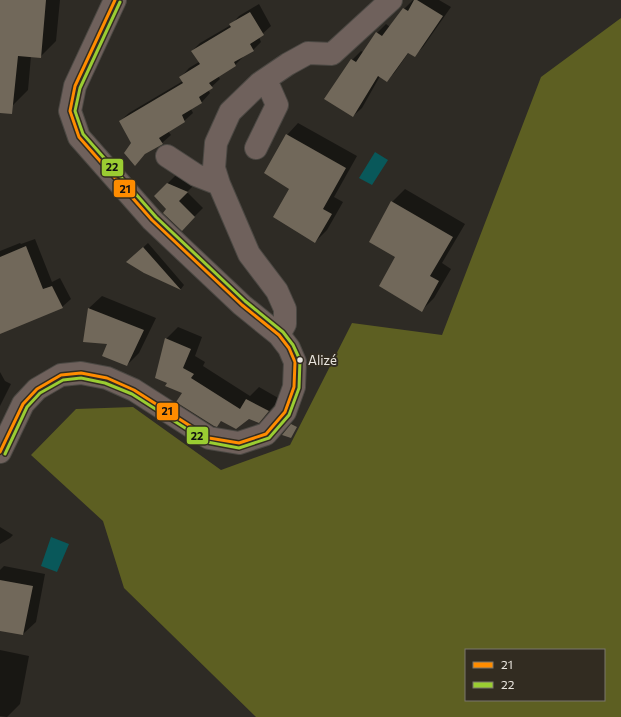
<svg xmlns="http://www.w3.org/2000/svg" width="621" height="717" viewBox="0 0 621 717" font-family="Commissioner,sans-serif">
  <rect width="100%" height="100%" fill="#2e2b25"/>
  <path fill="#5d5f22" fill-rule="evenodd" d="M621,18V717H256L124,588L103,521L31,455L76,409L133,407L221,470L290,445L352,323L442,335L541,77ZM466,650H604V700H466Z"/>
  <path fill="#09585a" d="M375,152L388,160L372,185L359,178Z
    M51,537L69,544L57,572L41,566Z"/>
  <path fill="#0007" d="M0,0H60L56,41L41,56H31L28,90L13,105L0,104Z
    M413,0L415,1L416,0H439L451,7L423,47L414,56L409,52L395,72L387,81L380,76L362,108L353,116L325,99L352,60L361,51L363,52L377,33L386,24L390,27L404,9Z
    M259,4L271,26L259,37L261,42L253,50L243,56V57L235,65L218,76L220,79L208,90L210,93L202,102L191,109L193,113L184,121L168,131L171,135L162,143L147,152L135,165L132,144L120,121L129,113L183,81L181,77L189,68L199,62L192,51L200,43L231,25L239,16Z
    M298,123L357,156L334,197L343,202L327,230L315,242L290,189L287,135Z
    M176,175L196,183L187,192L203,208L182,229L168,209L155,196Z
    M405,189L465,224L442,263L451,269L434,298L422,310L392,202Z
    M35,239L52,282L60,278L71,299L62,307L0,333V251L20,243L21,244Z
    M148,243L184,285L181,289L145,273L132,258Z
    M102,296L156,318L139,353L127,365L108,343L84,341L89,308Z
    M178,327L202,337L195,356L205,362L203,366L250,396L259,387L280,399L259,422L249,418L222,420L217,426L184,393L168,382L166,339Z
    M0,372L5,381L11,384L0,406Z
    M0,527L13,535L10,538L0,544Z
    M4,566L45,574L36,622L23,634L0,630V570Z
    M0,650L29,656L20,704L7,717L0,716Z"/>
  <path fill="#71685a" d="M0,0H46L41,58L18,56L12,114L0,113Z
    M414,0H417L443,16L415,57L408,53L387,82L378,76L353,117L324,99L351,59L356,62L376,32L382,36L403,8L408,11Z
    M250,12L264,35L250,44L254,51L234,62L236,66L209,83L213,88L199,97L202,103L182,115L185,122L159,138L163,144L145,154L135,166L124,153L131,143L119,121L183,83L179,77L200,64L191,51L231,27L229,24Z
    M286,134L346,168L323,209L332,214L315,243L273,217L289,189L264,173Z
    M167,183L188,192L179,201L195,217L182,231L163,213L166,209L154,196Z
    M391,201L453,237L430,276L439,281L422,312L379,286L395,257L369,242Z
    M26,246L43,289L52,286L63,308L0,334V257Z
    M143,247L181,290L144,273L126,262Z
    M88,308L144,330L127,366L102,356L107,344L83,342Z
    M165,338L191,349L183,368L194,374L191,378L240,409L246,399L269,411L259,423L249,419L236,429L221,421L217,427L214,426L176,402L182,393L165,386L167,383L155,378Z
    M291,424L297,427L291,438L282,435Z
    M0,580L33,586L23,635L0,631Z"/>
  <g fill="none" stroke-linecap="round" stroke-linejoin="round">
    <defs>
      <path id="minor" d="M260,83L288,64L308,53L332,54L391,0
        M256,148L277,105L270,89L260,83L230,112L216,143L214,168L219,184L249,254L277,291L285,309V324L279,335
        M167,156L196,175L219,184
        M0,452L23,404L37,389L61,375L81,373L107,378L134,390L209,438L239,443L266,434L285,412L294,387L295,362L289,348L279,335L242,305L152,220L79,137L70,111L75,86L115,0"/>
    </defs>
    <use href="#minor" stroke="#4b4843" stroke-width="24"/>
    <use href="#minor" stroke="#6f615c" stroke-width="22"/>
    <defs>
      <path id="bus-1" d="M0,452L23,404L37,389L61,375L81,373L107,378L134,390L209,438L239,443L266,434L285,412L294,387L295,362L289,348L279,335L242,305L152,220L79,137L70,111L75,86L115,0"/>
      <path id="bus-2" d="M5,454L27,407L40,393L63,380L81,378L105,383L132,394L207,442L239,448L269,438L289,415L299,388L300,360L293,345L283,332L245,301L156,217L83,134L75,111L80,88L120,2"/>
    </defs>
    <use href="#bus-1" stroke="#322c21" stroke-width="6"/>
    <use href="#bus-2" stroke="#322c21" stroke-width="6"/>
    <use href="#bus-1" stroke="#ff8c00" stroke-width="3"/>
    <use href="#bus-2" stroke="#9acd32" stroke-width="3"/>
  </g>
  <circle fill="#e9e5de" stroke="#322c21" stroke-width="1.5" cx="300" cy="360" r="3.5"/>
  <g text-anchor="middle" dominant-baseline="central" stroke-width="4" stroke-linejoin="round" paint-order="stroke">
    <g font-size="13" fill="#e9e5de" stroke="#322c21" text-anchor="start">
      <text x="308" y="360">Alizé</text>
    </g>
  </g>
  <g stroke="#322c21" stroke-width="1.5">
    <rect x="101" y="158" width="23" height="19" rx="4" fill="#9acd32"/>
    <rect x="113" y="179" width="23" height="19" rx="4" fill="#ff8c00"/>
    <rect x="156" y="402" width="23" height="19" rx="4" fill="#ff8c00"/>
    <rect x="186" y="426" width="23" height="19" rx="4" fill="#9acd32"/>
  </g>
  <g font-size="11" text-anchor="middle" font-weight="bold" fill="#111">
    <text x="112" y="171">22</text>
    <text x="125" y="193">21</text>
    <text x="167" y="415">21</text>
    <text x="197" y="440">22</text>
  </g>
  <rect x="465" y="649" width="140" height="52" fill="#322c21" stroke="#7b766d"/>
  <rect x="473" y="662" width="20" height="6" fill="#ff8c00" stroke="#7b766d"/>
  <text x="501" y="669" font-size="12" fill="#e9e5de">21</text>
  <rect x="473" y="682" width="20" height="6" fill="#9acd32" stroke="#7b766d"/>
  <text x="501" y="689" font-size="12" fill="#e9e5de">22</text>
</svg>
